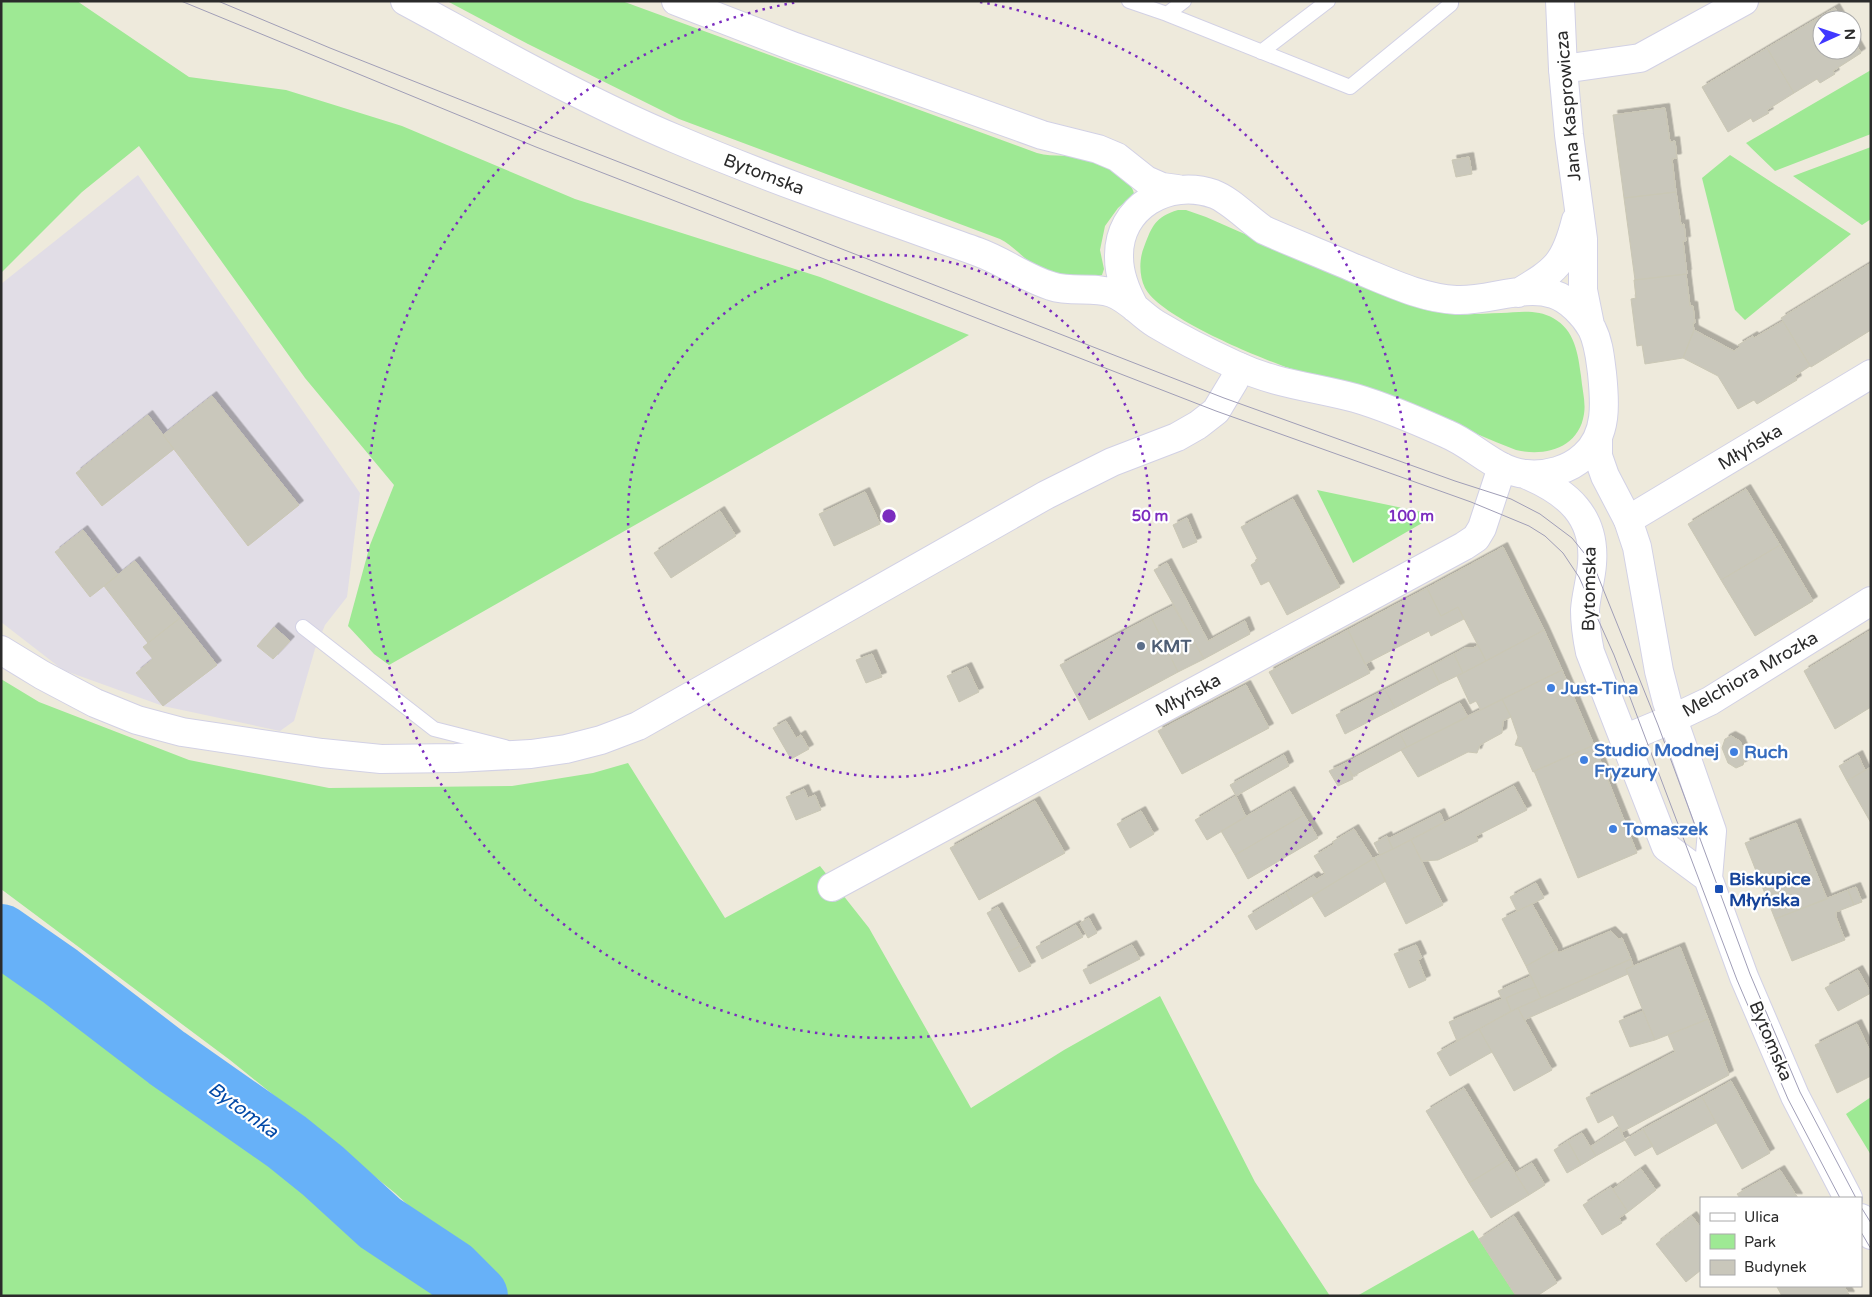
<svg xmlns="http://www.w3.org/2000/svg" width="1872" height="1297" viewBox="0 0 1872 1297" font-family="'Varela Round',sans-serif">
  <defs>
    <filter id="shadow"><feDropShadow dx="4.5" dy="-4.5" stdDeviation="0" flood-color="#0004"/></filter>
  </defs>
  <rect width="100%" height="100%" fill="#eeeadc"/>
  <path fill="#e1dde6" d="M138,175L360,493L347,597L325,625L315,649L294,721L280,731L163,706L63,670L1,622V284Z"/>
  <path fill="#9ee994" d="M1,1H77L189,77L286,90L402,126L575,199L820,277L969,335L389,665L374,654L348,626L370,545L394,485L305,378L139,146L82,192L1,273Z
    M447,1H622L1037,153C1050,157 1062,155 1076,156C1093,157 1111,167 1123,178C1128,183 1133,187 1134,194L1118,208L1105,226L1100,250L1104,269L1102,275C1079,281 1050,276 1031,263C1020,255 1012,245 1000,239L679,119L528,44Z
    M1871,70V134L1775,171L1746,143Z
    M1871,147V219L1862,225L1793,176Z
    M1730,155L1851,234L1745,320L1735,310L1702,178Z
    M1178,210H1186L1206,217C1253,238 1301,258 1348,279C1373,289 1399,303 1426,310C1450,316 1476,314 1501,313C1519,312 1537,309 1553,318C1575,330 1578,354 1581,376C1582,389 1586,402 1584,414C1579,448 1545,457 1516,450C1464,430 1412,404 1359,385C1336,377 1312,375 1289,368C1257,357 1160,317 1145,288C1139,276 1139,259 1144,247C1152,226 1155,217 1178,210Z
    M1317,490L1436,515L1353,563Z
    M1,679L39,702L189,760L329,788L512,786L593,773L628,763L725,918L820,866L869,928L971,1108L1064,1050L1160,996L1255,1182L1330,1296H494L483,1275L395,1193L230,1060L1,889Z
    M1,957L434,1284L446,1296H1Z
    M1871,1097V1155L1846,1114Z
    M1473,1230L1516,1296H1357Z"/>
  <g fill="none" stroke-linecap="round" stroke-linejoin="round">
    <path stroke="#67b1f8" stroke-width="62" d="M1,935L60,976L167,1058L287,1142L323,1171L380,1223L451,1270L477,1296"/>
  </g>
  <path fill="#c9c7bb" stroke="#cac7b5" filter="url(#shadow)" d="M1835,8L1842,20H1822V50H1852V37L1861,53L1833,71L1835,74L1820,83L1817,79L1794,93L1767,48Z
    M1767,48L1794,93L1767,110L1769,113L1753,122L1751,118L1728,132L1702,87Z
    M1665,108L1670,142L1675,141L1677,158L1672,159L1676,192L1624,198L1613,115Z
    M1469,157L1472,174L1456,177L1452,160Z
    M1676,192L1681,225L1684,224L1686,241H1683L1687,274L1635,280L1624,198Z
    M1871,263V330L1811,367L1781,318Z
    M1686,274L1690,306H1693L1695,323H1693L1694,330L1683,358L1645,364L1642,345L1637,346L1631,299L1636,298L1634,280Z
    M1783,321L1810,366L1795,376L1797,380L1757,404L1754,400L1738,409L1718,376L1683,358L1694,330L1734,351L1740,347L1738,345L1753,336L1754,338Z
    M212,396L299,505L248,546L163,435Z
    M148,415L174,449L102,506L76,473Z
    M1746,489L1780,545L1721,580L1688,524Z
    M865,492L880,524L834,546L819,514Z
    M1293,499L1340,587L1287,615L1269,581L1261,585L1251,565L1258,560L1241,527Z
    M720,511L736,536L671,578L654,553Z
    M1187,518L1197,542L1183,548L1173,525Z
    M83,530L118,575L90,597L55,552Z
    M1780,545L1813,601L1755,636L1721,580Z
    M1503,547L1544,630L1486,661L1458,607L1441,616L1427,588Z
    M135,561L180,618L148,643L104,586Z
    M1167,563L1208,641L1245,621L1250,634L1204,659L1154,570Z
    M1427,588L1441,616L1458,607L1464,619L1431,636L1429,631L1365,664L1348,630Z
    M1173,606L1204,659L1178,672L1151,617Z
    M1151,617L1178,672L1089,720L1060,665Z
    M180,618L217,665L163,706L136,673L153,659L143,647Z
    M274,627L290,641L273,659L257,646Z
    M1348,630L1370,673L1292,714L1269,672Z
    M1544,630L1562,670L1481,710L1476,701L1470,704L1457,676Z
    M1871,630V707L1835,729L1804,671Z
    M1478,645L1486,661L1463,673L1454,654L1465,648H1473Z
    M872,654L882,677L866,683L856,660Z
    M1454,654L1463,673L1440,684L1431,666Z
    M1431,666L1440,684L1395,708L1385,690Z
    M967,667L979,692L959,702L947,676Z
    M1562,670L1594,745L1533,772L1522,747L1515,745L1518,737L1511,717L1502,699Z
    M1246,685L1269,728L1182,774L1158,731Z
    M1385,690L1395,708L1345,734L1336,715Z
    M1502,699L1511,717L1503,721L1502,733L1480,745L1477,753L1468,752L1418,777L1401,750Z
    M1460,703L1468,717L1407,747L1400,734Z
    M786,721L796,738L801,735L809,749L791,759L773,728Z
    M1400,734L1407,747L1353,776L1346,763Z
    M1731,736L1740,741L1746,756L1743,765L1736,768L1728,763L1722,748L1725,739Z
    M1594,745L1637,853L1578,878L1534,771Z
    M1284,755L1289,766L1236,796L1230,785Z
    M1858,755L1865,770L1847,781L1839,766Z
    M1346,763L1353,779L1338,786L1329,771Z
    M1871,767V823L1847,781Z
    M1514,786L1527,810L1476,836L1478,841L1438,860L1422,861L1411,840Z
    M804,789L808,798L815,795L821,810L796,820L786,797Z
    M1290,791L1304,815L1235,855L1221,831Z
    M1236,796L1246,817L1207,840L1195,820Z
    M1035,801L1065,853L979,900L950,848Z
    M1141,811L1154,834L1130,848L1117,824Z
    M1440,813L1444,822L1393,849L1388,839Z
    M1304,815L1318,838L1248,879L1235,855Z
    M1796,823L1827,899L1775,919L1745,843Z
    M1354,829L1373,859L1294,907L1286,893L1314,876L1317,879L1325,874L1314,856L1334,844L1332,842Z
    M1387,836L1393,849L1380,855L1374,843Z
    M1411,840L1443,905L1406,924L1374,858Z
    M1374,858L1386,881L1325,917L1312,896Z
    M1536,883L1544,898L1517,911L1510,897Z
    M1856,887L1862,902L1854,905L1848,890Z
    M1848,890L1854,905L1836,912V917L1845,940L1792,961L1775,919Z
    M1286,893L1294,907L1256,930L1248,916Z
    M1532,904L1557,949L1526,966L1502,919Z
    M998,907L1020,946L1008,952L987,913Z
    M1089,918L1097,933L1088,938L1080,923Z
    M1076,925L1083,937L1042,959L1036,947Z
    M1611,931L1619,939L1622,938L1631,959L1541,998L1526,966L1557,949L1558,953Z
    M1132,945L1140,959L1090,984L1083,970Z
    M1416,945L1422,958L1418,960L1426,980L1409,988L1394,954Z
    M1020,946L1031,966L1019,972L1008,952Z
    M1680,947L1708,1019L1655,1040L1626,969Z
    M1631,959L1633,966L1626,969L1628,974L1524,1020L1518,1008Z
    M1858,970L1871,993L1838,1011L1825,988Z
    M1531,976L1536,987L1522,991L1506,998L1511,1011L1457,1041L1449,1022L1502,999L1498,991Z
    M1536,987L1541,998L1511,1011L1506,998L1522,991Z
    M1518,1008L1552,1070L1514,1091L1479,1029Z
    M1643,1011L1655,1040L1630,1047L1619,1021Z
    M1708,1019L1729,1075L1622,1132L1613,1115L1598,1123L1586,1098L1675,1052L1668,1035Z
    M1857,1024L1871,1053V1076L1837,1093L1815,1045Z
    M1479,1029L1492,1052L1450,1076L1437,1053Z
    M1731,1081L1770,1153L1742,1169L1702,1097Z
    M1464,1088L1507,1160L1469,1183L1426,1111Z
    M1702,1097L1716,1123L1657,1155L1643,1129Z
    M1619,1128L1625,1140L1596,1156L1590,1147Z
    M1643,1129L1653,1146L1635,1156L1625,1140Z
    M1582,1133L1596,1156L1581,1165L1568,1141Z
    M1568,1141L1581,1165L1567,1173L1554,1150Z
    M1507,1160L1529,1195L1491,1218L1469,1183Z
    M1532,1163L1545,1185L1529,1195L1515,1173Z
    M1641,1169L1656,1190L1628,1212L1613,1189Z
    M1780,1170L1798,1198H1740L1737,1194Z
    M1611,1187L1628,1212L1619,1218L1622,1223L1602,1235L1583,1205Z
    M1514,1216L1557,1283L1537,1296H1516L1479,1239Z
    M1692,1216L1701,1228V1270L1686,1282L1656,1244Z
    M1779,1286H1844L1850,1296H1782L1777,1287Z"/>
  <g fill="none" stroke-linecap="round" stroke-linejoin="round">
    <defs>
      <path id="service" d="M1129,1L1167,14L1184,1
        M1167,14L1350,87L1451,4V1
        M1261,52L1328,1
        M303,627L434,729L505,747"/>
      <path id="minor" d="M1563,69L1640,58L1744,1
        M1628,520L1871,374
        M1,650L42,675L95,703L137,720L182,732L322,753L381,759L455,758L531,754L566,749L601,740L638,726L1046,495L1112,462L1177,437L1198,425L1216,411L1234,381L1239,367
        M1624,739L1672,719L1710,701L1871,601
        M832,887L1464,546L1476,538L1482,528L1502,467"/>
      <path id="tertiary" d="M405,1C494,49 583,100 676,139C775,181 877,216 978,252C1003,261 1025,278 1051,286C1071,293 1093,286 1112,293C1129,299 1141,315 1156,324C1181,339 1209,353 1235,365C1275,384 1314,387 1355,398C1386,407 1418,421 1447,434C1474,445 1497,472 1526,474C1547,476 1569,470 1584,456C1608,435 1605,402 1602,373C1600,358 1599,343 1592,329C1584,315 1569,299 1553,294C1524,284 1487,302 1456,300C1420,298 1387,281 1354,268C1324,255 1293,243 1264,230C1248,219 1230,200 1214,194C1168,178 1118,207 1119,257C1119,276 1126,292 1135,308
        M676,1L795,47L1042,135L1098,149L1117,157L1146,180L1162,187L1177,189
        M1560,1L1563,69L1569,135L1583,239V290L1590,325
        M1518,293C1556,270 1565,264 1576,220
        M1598,438V456L1605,476L1628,520L1637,547L1659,671L1667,702L1712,831L1708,878L1744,977L1795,1096L1848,1198
        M1527,475C1567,492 1596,516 1592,564C1591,579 1586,595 1585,610C1585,624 1587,638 1590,652L1666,847L1708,878
        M1861,1218L1871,1235"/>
    </defs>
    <use href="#service" stroke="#d2d1e5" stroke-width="16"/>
    <use href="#minor" stroke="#d2d1e5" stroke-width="30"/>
    <use href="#tertiary" stroke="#d2d1e5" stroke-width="30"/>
    <use href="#service" stroke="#fff" stroke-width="14"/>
    <use href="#minor" stroke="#fff" stroke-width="28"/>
    <use href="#tertiary" stroke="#fff" stroke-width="28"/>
    <path stroke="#a09eb7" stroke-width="1" d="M181,1L536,147L1216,411L1471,502L1529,526L1545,536L1563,553L1579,577L1614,655L1737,980L1788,1099L1840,1198
      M218,1L330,48L542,132L1224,398L1455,481L1511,499L1540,514L1572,538L1593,564L1658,725L1750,974L1800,1092L1856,1198
      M1861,1207L1871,1223
      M1861,1232L1871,1249"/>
  </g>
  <g fill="none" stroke="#7b2cbf" stroke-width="2.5" stroke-dasharray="2.5 5">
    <circle cx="889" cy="516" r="261"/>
    <path d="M980 2A522 522 0 1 1 798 2"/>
  </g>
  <circle fill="#5c6f8a" stroke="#fff" stroke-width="2" cx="1141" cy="646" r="5"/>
  <g fill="#3f7fe0" stroke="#fff" stroke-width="2">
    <circle cx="1551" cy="688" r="5"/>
    <circle cx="1734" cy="752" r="5"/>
    <circle cx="1584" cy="760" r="5"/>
    <circle cx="1613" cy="829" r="5"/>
  </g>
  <rect fill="#1a4fb4" stroke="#fff" stroke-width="2" x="1714" y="884" width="10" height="10" rx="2.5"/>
  <g text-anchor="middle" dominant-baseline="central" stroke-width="4.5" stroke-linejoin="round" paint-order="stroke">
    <g font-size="18" fill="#2b2b2b" stroke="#fff">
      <text transform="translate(1568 106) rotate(-95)">Jana Kasprowicza</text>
      <text transform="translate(764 174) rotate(21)">Bytomska</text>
      <text transform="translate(1750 447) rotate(-31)">Młyńska</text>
      <text transform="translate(1589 589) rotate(-89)">Bytomska</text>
      <text transform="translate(1750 674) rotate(-30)">Melchiora Mrozka</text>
      <text transform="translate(1188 695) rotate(-28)">Młyńska</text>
      <text transform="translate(1771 1041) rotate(67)">Bytomska</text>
    </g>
    <g font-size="18" font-weight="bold" fill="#4e5e75" stroke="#fff" text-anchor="start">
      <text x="1151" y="646">KMT</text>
    </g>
    <g font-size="18" font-weight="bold" fill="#366cbe" stroke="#fff" text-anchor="start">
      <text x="1561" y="688">Just-Tina</text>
      <text x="1594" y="750">Studio Modnej<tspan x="1594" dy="21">Fryzury</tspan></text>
      <text x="1744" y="752">Ruch</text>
      <text x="1623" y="829">Tomaszek</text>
    </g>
    <g font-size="18" font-weight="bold" fill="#164399" stroke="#fff" text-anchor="start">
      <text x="1729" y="879">Biskupice<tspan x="1729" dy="21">Młyńska</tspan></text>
    </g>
    <g font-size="19" font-style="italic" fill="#034aa7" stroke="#fff">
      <text transform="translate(243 1110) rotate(36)">Bytomka</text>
    </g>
  </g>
  <circle cx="889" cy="516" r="8" fill="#7b2cbf" stroke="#fff" stroke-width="2.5"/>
  <g font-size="15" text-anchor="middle" font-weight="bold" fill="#7b2cbf" stroke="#fff" stroke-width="4.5" stroke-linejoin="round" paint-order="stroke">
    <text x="1150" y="521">50 m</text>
    <text x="1411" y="521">100 m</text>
  </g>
  <rect width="1872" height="1297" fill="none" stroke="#2b2b2b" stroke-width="5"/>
  <rect x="1700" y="1197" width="162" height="90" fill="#ffffff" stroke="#aaaaaa"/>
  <rect x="1710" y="1213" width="25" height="8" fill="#ffffff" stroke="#aaaaaa"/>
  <text x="1744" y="1222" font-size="15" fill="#2b2b2b">Ulica</text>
  <rect x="1710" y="1234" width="25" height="15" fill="#9ee994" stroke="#aaaaaa"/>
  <text x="1744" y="1247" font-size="15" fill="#2b2b2b">Park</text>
  <rect x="1710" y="1260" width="25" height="15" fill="#c9c7bb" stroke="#aaaaaa"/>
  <text x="1744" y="1272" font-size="15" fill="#2b2b2b">Budynek</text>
  <g transform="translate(1837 35) rotate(87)"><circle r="24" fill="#ffffff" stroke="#aaaaaa"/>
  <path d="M0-4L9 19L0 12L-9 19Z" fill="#4038ff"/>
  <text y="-8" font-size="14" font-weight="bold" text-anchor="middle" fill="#2b2b2b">N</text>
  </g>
</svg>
